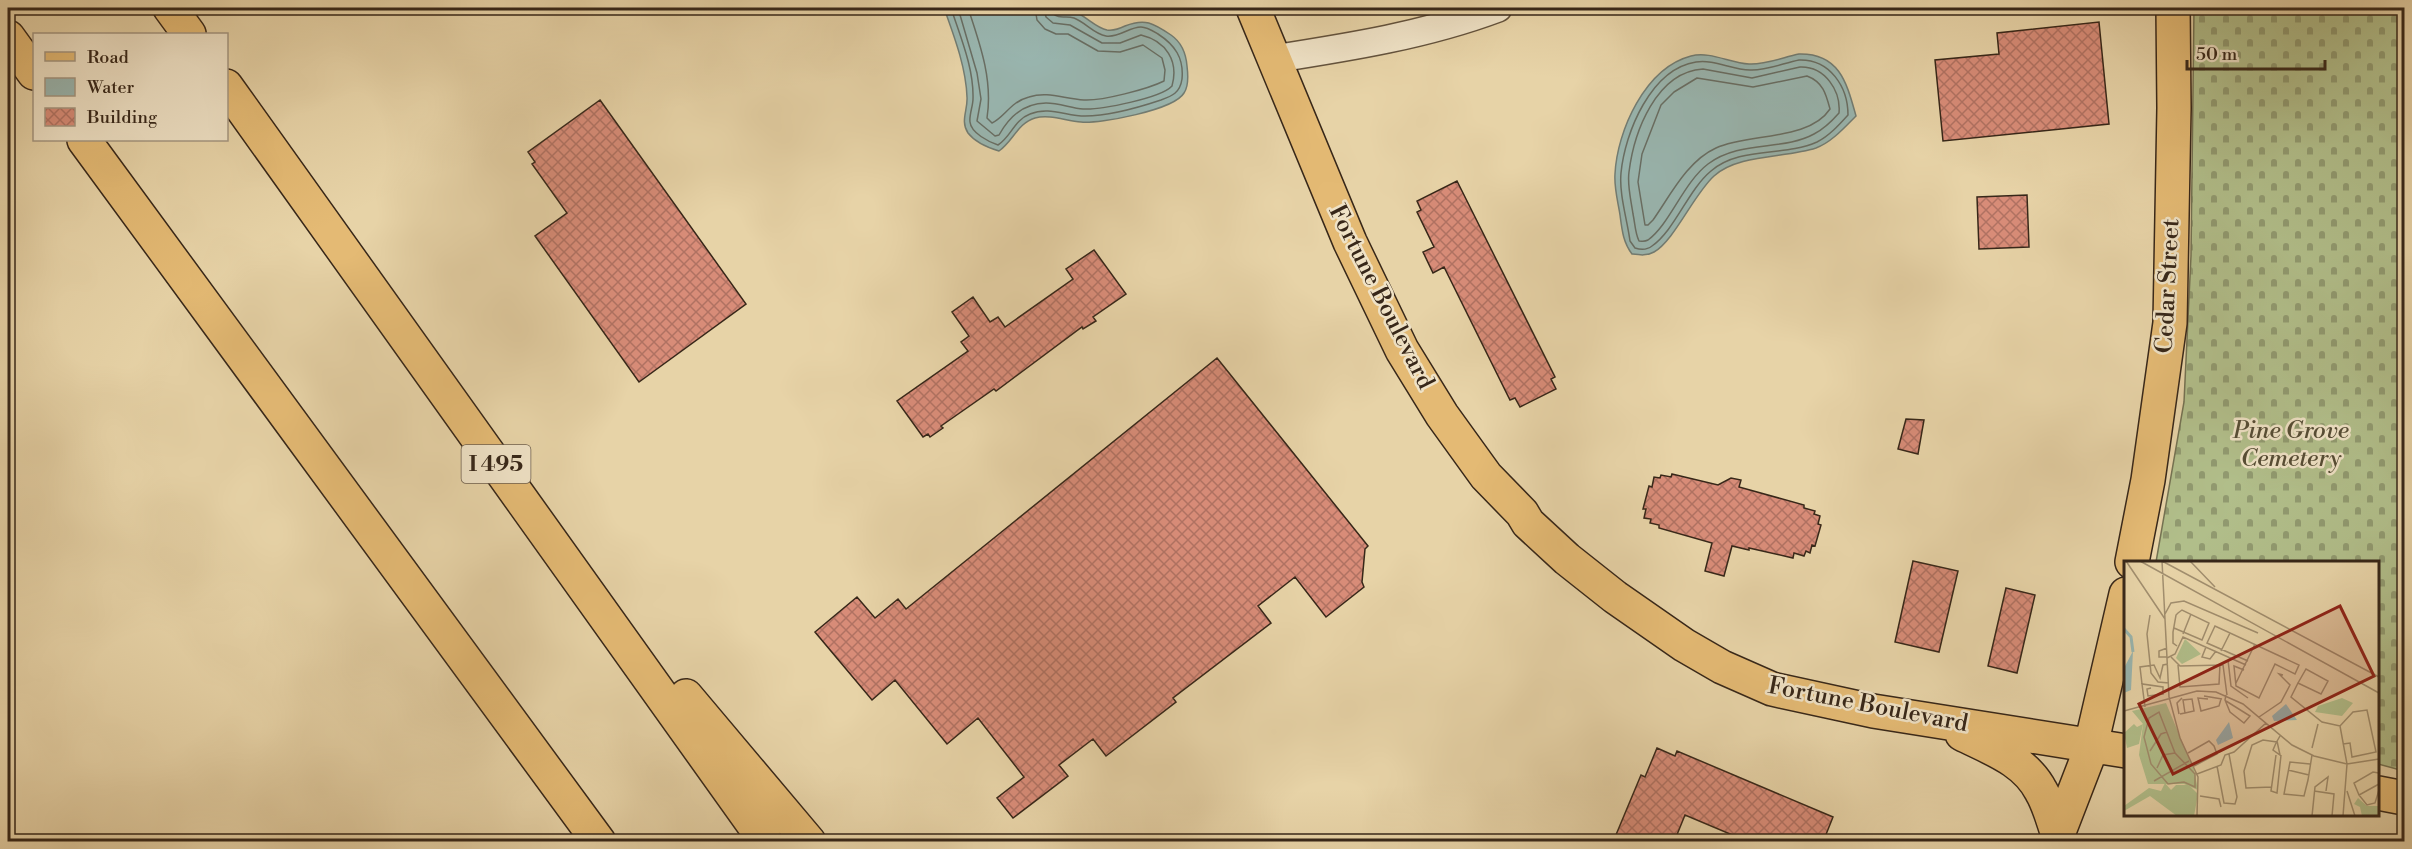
<svg xmlns="http://www.w3.org/2000/svg" width="2412" height="849" viewBox="0 0 2412 849" font-family="'Libre Bodoni',serif">
  <defs>
    <pattern id="cemetery-stones" width="16" height="16" patternUnits="userSpaceOnUse" patternTransform="scale(1.5)"><rect width="16" height="16" fill="#b1be8a"/><path d="M2 7V4a2 2 0 0 1 4 0v3zM10 15v-3a2 2 0 0 1 4 0v3z" fill="#919a70"/></pattern>
    <pattern id="building-cross-hatch" width="8" height="8" patternUnits="userSpaceOnUse" patternTransform="scale(1.5)"><rect width="8" height="8" fill="#d88c78"/><path d="M0 0l8 8M0 8l8-8" fill="none" stroke="#b07262"/></pattern>
  </defs>
  <rect width="100%" height="100%" fill="#e7d3a7"/>
  <filter id="stains"><feTurbulence type="fractalNoise" baseFrequency=".00333" numOctaves="4"/><feColorMatrix values="0 0 0 0 .2 0 0 0 0 .09 0 0 0 0 .02 0 0 0 .5 -.17"/></filter>
  <radialGradient id="worn" r=".72"><stop offset=".6" stop-color="#630" stop-opacity="0"/><stop offset="1" stop-color="#630" stop-opacity=".3"/></radialGradient>
  <path fill="url(#cemetery-stones)" stroke="#747252" stroke-width="1.5" d="M2194,8H2404V771L2378,764V562H2156L2184,402L2191,256Z"/>
  <path fill="#99b6b0" stroke="#727d74" stroke-width="1.5" d="M944,8H1054C1061,13 1067,9 1075,12C1086,16 1096,28 1107,30C1114,31 1119,29 1125,26C1145,18 1153,23 1171,35C1181,42 1186,53 1187,66C1188,74 1189,86 1184,93C1174,110 1100,124 1081,122C1066,121 1050,114 1035,118C1018,123 1013,141 999,151C989,148 975,142 968,133C960,121 968,110 967,97C966,67 954,36 944,8Z
    M1799,54C1840,53 1847,84 1856,116C1845,127 1832,142 1816,148C1786,158 1738,154 1714,176C1694,194 1674,241 1654,252C1647,256 1640,255 1632,254C1623,242 1622,230 1620,215C1618,202 1614,188 1615,174C1617,131 1645,68 1691,56C1710,51 1730,63 1749,64C1765,65 1784,57 1799,54Z"/>
  <g fill="none" stroke-linecap="round" stroke-linejoin="round">
    <path stroke="#686e64" stroke-width="1.5" d="M951,8C960,36 974,68 973,99C973,106 969,115 970,122C971,133 989,142 998,145C1011,137 1014,120 1030,114C1049,106 1066,116 1085,116C1110,116 1137,108 1161,100C1172,96 1180,93 1182,79C1184,58 1175,45 1158,34C1153,31 1147,27 1141,27C1129,27 1119,38 1106,36C1094,34 1085,22 1074,18C1065,15 1060,20 1052,13L1051,8
      M958,8L977,73L981,99L977,121L995,136L999,135C1009,117 1024,103 1046,103C1059,103 1071,108 1083,109C1101,110 1161,98 1172,86C1179,61 1166,41 1141,35L1120,43H1102L1070,25L1053,23L1046,17L1044,8
      M968,8C980,44 993,80 987,118L992,123C1005,117 1010,102 1029,97C1048,91 1064,99 1084,100C1102,101 1148,89 1164,81L1165,70L1162,58L1143,45L1120,52L1098,51L1068,34H1056L1045,29L1037,20L1035,8
      M1799,60C1830,59 1848,87 1848,115C1839,125 1829,136 1817,142C1784,157 1740,146 1711,171C1688,190 1675,230 1652,246C1647,250 1641,250 1635,248L1630,241C1627,219 1619,194 1621,173C1625,132 1651,69 1696,62C1714,59 1732,70 1750,70C1765,71 1784,63 1799,60Z
      M1800,67C1825,66 1841,91 1839,113C1832,121 1824,129 1814,134C1783,151 1740,140 1708,164C1683,183 1670,224 1648,240C1644,242 1643,241 1639,241C1635,233 1635,223 1633,214C1631,200 1627,185 1629,172C1634,132 1656,72 1703,69L1752,78Z
      M1807,76C1823,82 1826,94 1830,109C1809,141 1749,133 1716,148C1687,161 1670,196 1653,220L1648,225H1645L1638,182L1642,154L1661,105L1674,92L1697,78L1753,87Z"/>
  </g>
  <path fill="url(#building-cross-hatch)" stroke="#372719" stroke-width="1.5" d="M2099,22L2109,124L1943,141L1935,60L1999,54L1997,33Z
    M600,100L746,304L639,382L535,236L567,213L532,164L535,162L528,152Z
    M1457,181L1555,377L1551,379L1556,389L1520,407L1515,398L1510,400L1444,267L1433,273L1423,252L1434,247L1417,212L1421,210L1417,201Z
    M2027,195L2029,247L1979,249L1977,197Z
    M1094,250L1126,294L1093,317L1096,321L1083,329L1082,327L996,391L994,389L941,426L943,428L930,437L928,434L923,437L897,401L968,351L961,342L969,336L952,312L973,297L990,322L998,317L1005,327L1073,279L1066,269Z
    M1217,358L1368,546L1365,549L1362,582L1364,587L1326,617L1295,577L1258,606L1271,623L1173,698L1176,702L1106,756L1093,739L1059,765L1068,776L1013,818L997,798L1024,777L978,718L947,744L895,680L872,700L815,632L857,597L875,618L898,599L906,609Z
    M1906,419L1924,420L1918,454L1898,449Z
    M1672,474L1718,485L1731,478L1741,480L1739,487L1804,505V508L1815,511L1814,514L1820,516L1818,524L1821,525L1815,546L1812,545L1810,553L1806,551L1804,556L1794,553L1793,558L1749,548V550L1732,546L1724,576L1705,571L1712,543L1659,528V525L1650,523L1651,519L1644,518L1646,509H1643L1649,486L1652,487L1654,477L1660,478L1661,475L1671,477Z
    M1913,561L1958,571L1939,652L1895,642Z
    M2006,588L2035,595L2017,673L1988,666Z
    M1657,748L1675,756L1677,751L1833,817L1823,842H1749L1685,815L1674,842H1613L1641,775L1645,777Z"/>
  <g fill="none" stroke-linecap="round" stroke-linejoin="round">
    <defs>
      <path id="minor" d="M1273,59C1350,47 1426,35 1498,8"/>
      <path id="major" d="M1253,8L1350,242L1402,350L1442,415L1486,476L1522,513L1528,523L1567,559L1615,597L1684,645L1722,667L1772,689L1873,711L2126,751
        M2132,562L2148,480L2170,323L2174,108L2173,8
        M1962,734C1992,749 2025,760 2041,791C2049,804 2053,821 2058,835
        M2378,793L2404,798
        M2055,842L2089,754L2126,594"/>
      <path id="highway" d="M170,8L189,34
        M8,37L34,73
        M226,86L766,842
        M84,140L599,842
        M686,696L809,842"/>
    </defs>
    <use href="#minor" stroke="#63523c" stroke-width="30"/>
    <use href="#major" stroke="#372719" stroke-width="36"/>
    <use href="#highway" stroke="#372719" stroke-width="36"/>
    <use href="#minor" stroke="#efe2c6" stroke-width="27"/>
    <use href="#major" stroke="#e4ba74" stroke-width="33"/>
    <use href="#highway" stroke="#e4ba74" stroke-width="33"/>
  </g>
  <g text-anchor="middle" dominant-baseline="central" stroke-width="5" stroke-linejoin="round" paint-order="stroke">
    <rect fill="#efe2c6" stroke="#6e5f4d" stroke-width="1.5" x="461.5" y="445" width="69" height="38" rx="4.5"/>
    <g font-size="22" font-weight="bold" fill="#372719">
      <text x="496" y="464">I 495</text>
    </g>
    <g font-size="24" fill="#372719" stroke="#efe2c6">
      <text transform="translate(2168 286) rotate(-87)">Cedar Street</text>
      <text transform="translate(1381 297) rotate(63)">Fortune Boulevard</text>
      <text transform="translate(1868 705) rotate(11)">Fortune Boulevard</text>
    </g>
    <g font-size="24" font-style="italic" fill="#564d35" stroke="#efe2c6">
      <text x="2291" y="431">Pine Grove<tspan x="2291" dy="28">Cemetery</tspan></text>
    </g>
  </g>
  <g transform="translate(2124 561)">
    <rect width="255" height="255" fill="#e7d3a7"/>
    <path d="M61,78L77,93L58,103L52,97ZM218,137L229,142L218,155L191,151L194,145ZM10,163L13,166L19,163L15,183L3,187L0,172ZM41,222L47,229L52,224H65L74,233L70,255H53L26,235L0,250V245L25,227L37,230ZM234,237L243,245H255V255H238L236,246L230,243Z" fill="#b1be8a"/>
    <path d="M42,142L70,209L74,229L60,223H24L15,194L19,163L8,150Z" fill="#b1be8a"/>
    <path d="M9,90L7,129L0,132V107ZM162,143L173,159L150,160L148,155ZM105,161L109,177L94,184L92,179Z" fill="#99b6b0"/>
    <path fill="none" stroke="#99b6b0" stroke-width="3" d="M0,68L7,76L9,91"/>
    <path fill="none" stroke="#a18e6e" stroke-width="1.5" d="M2,0L41,58M16,0L255,132M38,0L45,136L56,177L74,216L73,255M38,0L255,116M66,0L91,26M41,53L47,42L60,40L134,72M26,54L23,73L27,112L34,121L45,122M50,67L78,79L85,62L58,49L54,52L52,54L49,71V82L53,85M59,73L67,53M82,86L78,96L86,98L92,90M43,87L35,90V96H43M97,90L106,72M47,96L56,105L99,104L103,134M43,97L51,93L59,76L122,104M104,99L107,125L124,137M54,104L56,126L95,123L96,103M120,109L110,105L112,125L135,137L151,103L171,113L175,104L91,65L83,82L124,100M112,122L131,83M174,122L182,108L204,120L197,133L174,122L167,136L198,161L216,165L229,151L243,149L252,191L228,196L226,182L219,183M18,123L16,106L30,104L36,117L39,104L44,103M102,134L101,139L106,151L120,162L126,155L102,140M80,135L98,138M84,138L74,137L77,150L95,145L97,138M21,146L18,123L39,126V133L24,135L23,128L27,127M0,150L73,130L92,131L119,143L168,184L190,195L223,203L255,198M35,151L51,192L71,213V226L60,221L44,223L27,203L20,176L25,157ZM55,153L53,142L58,137M56,153L61,152L70,150L68,138L59,139L61,152M135,156L157,141L166,124L155,113L159,114M216,165L223,203L219,255M153,180L156,194L149,189L152,182L156,175M188,187L194,163M26,190L37,173L43,171M64,192L85,180L90,185L93,193L70,205M152,194L147,230L153,232L157,194M186,203L166,201L160,233L180,235L184,219L188,194M93,205L100,242L111,243L113,236L105,193M33,207L39,194L51,192M164,209L185,214M73,213L97,204L101,194L110,191L142,162M30,220L65,200M255,223L235,234L243,244L251,242L255,229M148,226L122,227L120,210L128,184L139,179L153,181M190,230L210,233L208,255M223,230L231,255M235,234L230,222L249,211L255,212M76,235L95,238L97,246M188,255L191,226L204,216L202,230"/>
    <path fill="#8f2418" fill-opacity="0.15" stroke="#8f2418" stroke-width="3" d="M216,45L250,115L49,213L15,143Z"/>
    <rect width="255" height="255" fill="none" stroke="#372719" stroke-width="3"/>
  </g>
  <rect width="2412" height="849" fill="none" stroke="#e7d3a7" stroke-width="30"/>
  <rect x="9" y="9" width="2394" height="831" fill="none" stroke="#372719" stroke-width="3"/>
  <rect x="15" y="15" width="2382" height="819" fill="none" stroke="#372719" stroke-width="1.5"/>
  <rect x="33" y="33" width="195" height="108" fill="#efe2c6" stroke="#a59781" stroke-width="1.5"/>
  <rect x="45" y="52" width="30" height="9" fill="#e4ba74" stroke="#a59781" stroke-width="1.5"/>
  <text x="87" y="63" font-size="18" fill="#372719">Road</text>
  <rect x="45" y="78" width="30" height="18" fill="#99b6b0" stroke="#a59781" stroke-width="1.5"/>
  <text x="87" y="93" font-size="18" fill="#372719">Water</text>
  <rect x="45" y="108" width="30" height="18" fill="url(#building-cross-hatch)" stroke="#a59781" stroke-width="1.5"/>
  <text x="87" y="123" font-size="18" fill="#372719">Building</text>
  <path d="M2187 60v9h138v-9" fill="none" stroke="#372719" stroke-width="3"/>
  <text x="2196" y="60" font-size="18" fill="#372719" stroke="#efe2c6" stroke-width="4.5" paint-order="stroke">50 m</text>
  <rect width="100%" height="100%" filter="url(#stains)"/>
  <rect width="100%" height="100%" fill="url(#worn)"/>
</svg>
